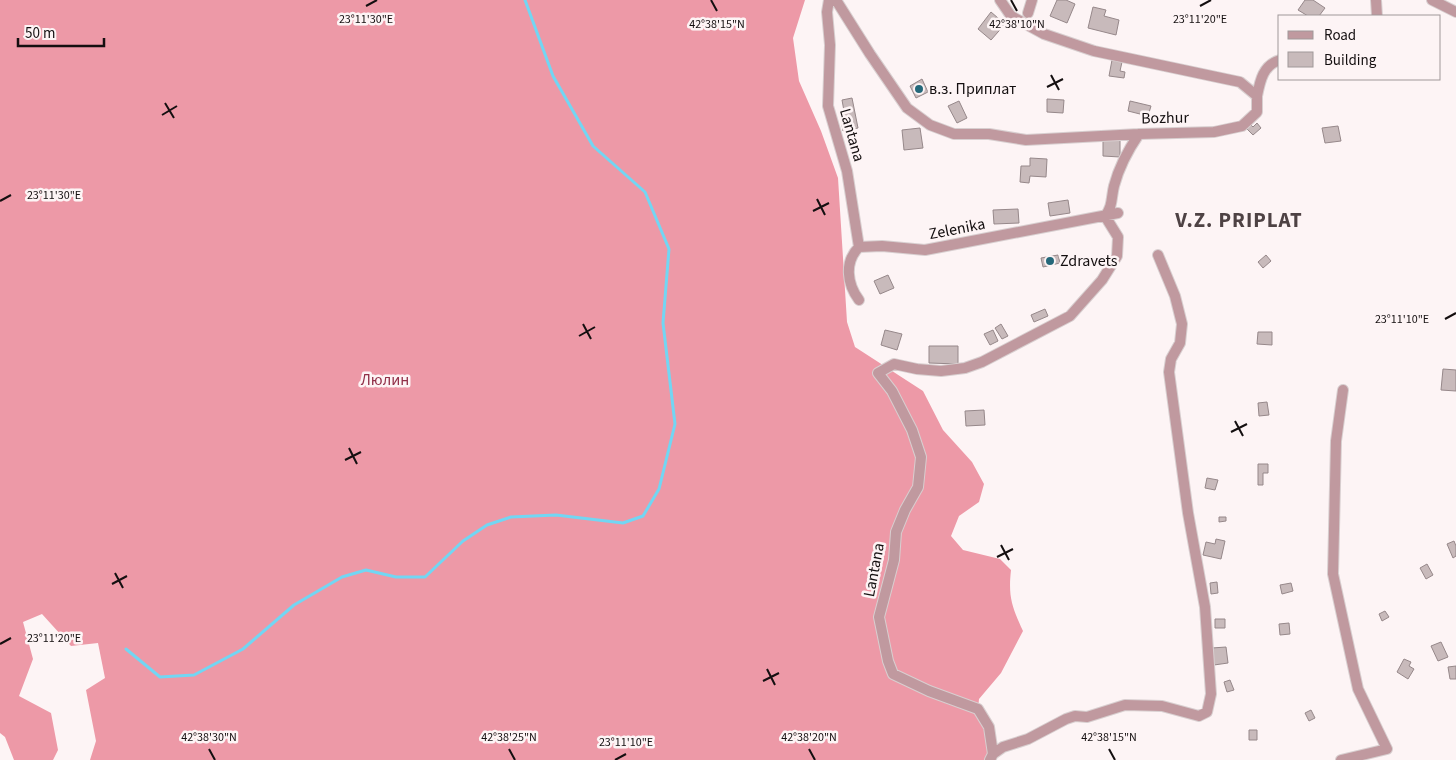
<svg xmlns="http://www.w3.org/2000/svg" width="1456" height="760" viewBox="0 0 1456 760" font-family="'Source Sans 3',sans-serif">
  <rect width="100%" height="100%" fill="#fdf4f5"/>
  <path fill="#ed99a7" d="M0,0H805L793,38L799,81L821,131L838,178L847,322L855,347L923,391L943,430L972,462L984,484L979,502L959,516L951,536L963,550L1000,559L1011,570C1008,597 1012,607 1023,631L1001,673L979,699L978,709L991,748L988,760H90L96,741L86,690L105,678L98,643L71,646L42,614L23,622L33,659L19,696L51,713L58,750L53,760H14L5,737L0,733Z"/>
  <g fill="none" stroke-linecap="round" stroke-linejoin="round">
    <path stroke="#72d6f3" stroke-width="3" d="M126,649L160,677L194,675L243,649L294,605L342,577L366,570L396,577H425L463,541L487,525L511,517L556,515L623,523L643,516L659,489L675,424L663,323L669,249L645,192L593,146L553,76L525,0"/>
  </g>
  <path fill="#c8babb" stroke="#96888a" d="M1057,0H1066L1075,4L1067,23L1050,16Z
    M1305,0H1313L1325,8L1319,16H1308L1298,10Z
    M1093,7L1106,10L1104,16L1119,20L1116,35L1088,28Z
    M991,12L1005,24L991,40L978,29Z
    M1112,60L1122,62L1120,71L1125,72L1124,78L1109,76Z
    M922,79L928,92L916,98L910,86Z
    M852,98L858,128L843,131L840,112L844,111L842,100Z
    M1047,99L1064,100L1063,113L1047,112Z
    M959,101L967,118L957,123L948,106Z
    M1130,101L1151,106L1148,116L1128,111Z
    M1257,123L1261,128L1253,135L1246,128L1250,124L1253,127Z
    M1338,126L1341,141L1325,143L1322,128Z
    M920,128L923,148L904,150L902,130Z
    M1103,139H1120V157L1103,156Z
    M1030,158L1047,159L1046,177L1030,176L1029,183L1020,182L1021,166H1030Z
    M1068,200L1070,213L1050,216L1048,203Z
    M1018,209L1019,223L994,224L993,210Z
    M1058,255L1060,263L1043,267L1041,258Z
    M1266,255L1271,261L1263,268L1258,262Z
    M888,275L894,288L880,294L874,281Z
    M1045,309L1048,316L1034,322L1031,315Z
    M1001,324L1008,336L1002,339L995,328Z
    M885,330L902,334L897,350L881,345Z
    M993,330L998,341L990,345L984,334Z
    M1258,332H1272V345L1257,344Z
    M929,346H958V364L929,363Z
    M1443,369L1456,370V391L1441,390Z
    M1267,402L1269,415L1259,416L1258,403Z
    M984,410L985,425L966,426L965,411Z
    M1258,464H1268V473H1263V485H1258Z
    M1207,478L1218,480L1215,490L1205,488Z
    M1219,517H1226V521L1219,522Z
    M1216,539L1225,541L1221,559L1203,555L1206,542L1215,544Z
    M1454,541L1456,546V556L1453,558L1447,544Z
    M1427,564L1433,575L1426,579L1420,568Z
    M1217,582L1218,593L1211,594L1210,583Z
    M1291,583L1293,591L1282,594L1280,585Z
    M1385,611L1389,617L1382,621L1379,614Z
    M1215,619H1225V628H1215Z
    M1289,623L1290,634L1280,635L1279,624Z
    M1441,642L1448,657L1438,661L1431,646Z
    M1226,647L1228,663L1214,665L1212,648Z
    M1404,659L1411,662L1409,666L1414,669L1408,679L1397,672Z
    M1456,666V679H1450L1448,667Z
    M1230,680L1234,690L1227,692L1224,682Z
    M1311,710L1315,718L1309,721L1305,713Z
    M1249,730H1257V740H1249Z"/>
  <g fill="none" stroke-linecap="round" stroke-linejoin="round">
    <defs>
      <path id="minor" d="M829,0L827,12L830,45L828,106L847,171L859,247
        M836,0L870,54L907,108L930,125L954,134H989L1026,140L1139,134L1214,132L1242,126L1257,112V96L1240,82L1094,51L1044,34L1011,16L1000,0
        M1376,0L1377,16
        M1432,0L1456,12
        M1028,13L1032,0
        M1257,96C1260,81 1263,65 1280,60
        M859,300C847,284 844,262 859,247L882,246L925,250L1118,213
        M993,754L1003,747L1028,739L1066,719L1075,716L1087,717L1125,705L1162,706L1199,716L1207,712L1211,694L1205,607L1188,513L1169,372L1171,359L1180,343L1182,324L1175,296L1158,255
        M990,760L993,754L989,727L978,709L929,691L893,674L888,661L879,617L894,560L896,532L905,510L918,487L921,457L912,430L892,391L878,373L894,364L917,369L941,371L965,368L982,362L1070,316L1102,280L1117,256L1118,237L1105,216C1113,206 1111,198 1114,186C1119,167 1128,150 1139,134
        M1341,760L1387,749L1358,689L1333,574L1336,441L1343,390"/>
    </defs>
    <use href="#minor" stroke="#d8cfd0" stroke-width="12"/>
    <use href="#minor" stroke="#c0999f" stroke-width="10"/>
  </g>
  <path fill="none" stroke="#140f10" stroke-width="2" d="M711,0L717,11M1011,0L1017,11M366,6L377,0M1200,6L1211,0M1051,75L1059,90M1047,87L1063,79M165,103L174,118M162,115L177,106M817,199L825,215M0,201L11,195M813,211L829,203M1445,319L1456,313M583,324L591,339M579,336L595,327M1235,421L1243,436M1231,432L1247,424M349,448L357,464M345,460L361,452M1001,545L1009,560M997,557L1013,549M115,573L123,588M112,584L127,576M0,644L11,638M767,669L775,685M763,681L779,673M209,749L215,760M509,749L515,760M809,749L815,760M1109,749L1115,760M615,760L626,754"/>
  <g fill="#25687a" stroke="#fdf4f5" stroke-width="2">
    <circle cx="919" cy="89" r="5"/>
    <circle cx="1050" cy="261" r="5"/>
  </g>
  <g text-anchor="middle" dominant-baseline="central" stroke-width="5" stroke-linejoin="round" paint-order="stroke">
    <g font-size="16" fill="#140f10" stroke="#fdf4f5" text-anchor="start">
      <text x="929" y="89">в.з. Приплат</text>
      <text x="1060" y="261">Zdravets</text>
    </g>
    <g font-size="16" fill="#140f10" stroke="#fdf4f5">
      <text transform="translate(1165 118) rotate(-1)">Bozhur</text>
      <text transform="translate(852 135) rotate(74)">Lantana</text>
      <text transform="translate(957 229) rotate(-11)">Zelenika</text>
      <text transform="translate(874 570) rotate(-79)">Lantana</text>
    </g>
    <g font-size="16" fill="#912f48" stroke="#fdf4f5">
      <text x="385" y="380">Люлин</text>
    </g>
    <g font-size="21" font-weight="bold" letter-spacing="1" fill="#4e4244" stroke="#fdf4f5">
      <text x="1239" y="220">V.Z. PRIPLAT</text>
    </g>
  </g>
  <g font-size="12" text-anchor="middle" fill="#140f10" stroke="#fdf4f5" stroke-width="5" stroke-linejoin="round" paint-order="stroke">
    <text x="1200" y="23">23°11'20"E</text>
    <text x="366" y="23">23°11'30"E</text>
    <text x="717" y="28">42°38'15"N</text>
    <text x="1017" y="28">42°38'10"N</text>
    <text x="54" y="199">23°11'30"E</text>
    <text x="1402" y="323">23°11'10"E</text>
    <text x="54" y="642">23°11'20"E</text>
    <text x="209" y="741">42°38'30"N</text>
    <text x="509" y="741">42°38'25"N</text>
    <text x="809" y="741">42°38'20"N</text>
    <text x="1109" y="741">42°38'15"N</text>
    <text x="626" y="746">23°11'10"E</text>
  </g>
  <rect x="1278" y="15" width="162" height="65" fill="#fdf4f5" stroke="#a09899"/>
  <rect x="1288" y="31" width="25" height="8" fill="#c0999f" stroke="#a09899"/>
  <text x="1324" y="40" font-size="15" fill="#140f10">Road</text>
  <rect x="1288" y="52" width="25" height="15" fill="#c8babb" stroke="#a09899"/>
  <text x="1324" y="65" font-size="15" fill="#140f10">Building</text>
  <path d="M18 38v8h86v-8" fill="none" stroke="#140f10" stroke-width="2.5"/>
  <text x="25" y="38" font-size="15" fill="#140f10" stroke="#fdf4f5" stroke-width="4" paint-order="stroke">50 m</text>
</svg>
